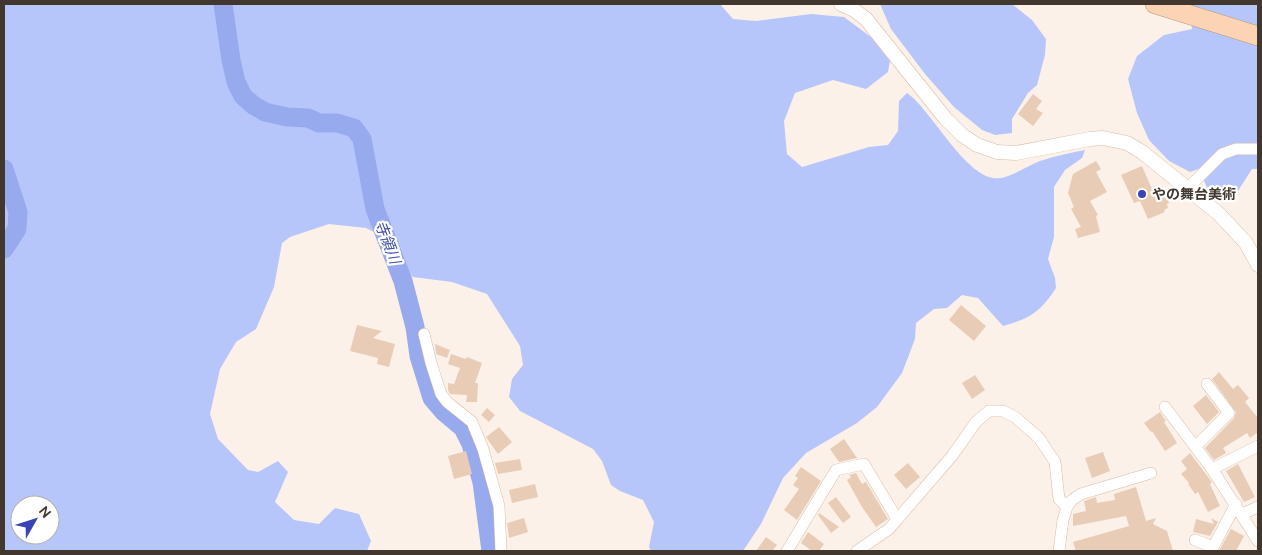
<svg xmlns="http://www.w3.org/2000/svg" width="1262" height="555" viewBox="0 0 1262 555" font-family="Ubuntu,'Noto Sans JP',sans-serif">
  <rect width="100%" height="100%" fill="#fcf1e8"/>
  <path fill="#b7c6fa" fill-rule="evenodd" d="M4,4H720L733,19L756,21L811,14L844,17L871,37L890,61L888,72L866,89L833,80L795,93L784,121L787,154L802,167L869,147L888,145L898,131L899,101L907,93C933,111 968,184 1001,178C1014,175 1028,166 1040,161C1055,156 1070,153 1085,150L1082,158L1065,170L1054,187V237L1048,259L1055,278L1056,288C1041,311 1030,319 1003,326L978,298L962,295L947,308L934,309L916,323L915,339L902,373L877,407L857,423L806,453L783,478L761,524L743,551H651L649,547L654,522L643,500L620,491L611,485L602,461L593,449L520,411L509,397L512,379L523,365L520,346L487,294L452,282L413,277L402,267L390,240L366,228L329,224L290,237L282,243L274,287L256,329L236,342L220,369L210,414L218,439L248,470L258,472L278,461L288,472L275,502L294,520L319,524L335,508L359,514L371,541L367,551H4ZM20,505H50V535H20Z
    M880,4H1012L1032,20L1046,39L1045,55L1037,85L1028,93L1012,119V133L995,135L982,130L954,107L925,74L891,29Z
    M1190,4H1258V169H1252L1236,194L1221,200L1208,190L1199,169L1190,172L1169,161L1149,140L1137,113L1128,79L1137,56L1164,35L1192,29Z"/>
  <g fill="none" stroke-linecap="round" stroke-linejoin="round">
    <path stroke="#98aaee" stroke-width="19" d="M223,4L231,60L236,82L243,96L253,105L265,112L287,117L308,118L319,123H337L354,128L362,139L375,209L403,281L415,327L419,356L432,398L444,412L463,428L471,444L482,482L491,551
      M4,169L18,212L17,229L4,249"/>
  </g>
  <path fill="#e8ccb6" d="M1033,94L1042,101L1036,109L1043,113L1033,126L1018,114Z
    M1096,161L1101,169L1096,172L1107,192L1090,201L1098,215L1096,216L1100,232L1078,238L1075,229L1081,227L1071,209L1074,207L1068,193L1073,174Z
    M1142,166L1155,196L1165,192L1169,203L1167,204L1168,208L1164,210L1165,212L1148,219L1140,201L1134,203L1121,175Z
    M961,305L986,326L974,341L949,320Z
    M357,325L382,331L373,338L395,344L389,367L377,364L378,358L350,351Z
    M435,344L450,350L447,358L436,354Z
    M451,354L466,359L467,357L482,363L475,383H478L477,402H466L467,395L450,394L448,390V383L454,384L460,368L448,364Z
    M1219,372L1233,389L1238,385L1249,398L1245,402L1258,418V432L1250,438L1247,433L1223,448L1226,453L1214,460L1205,448L1234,418L1236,412L1212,379Z
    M975,375L985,390L972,399L962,383Z
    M1206,395L1219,412L1207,424L1193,406Z
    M487,408L495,415L489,422L481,415Z
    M1160,412L1166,421L1164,422L1177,443L1165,451L1152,431L1151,432L1144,423Z
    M499,427L512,442L498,454L486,437Z
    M844,439L857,458L839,462L830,449Z
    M466,451L472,474L454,479L448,456Z
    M1103,452L1110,471L1092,478L1085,458Z
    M1190,453L1212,482L1210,484L1220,506L1208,512L1198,492L1195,494L1188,484L1189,483L1181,474L1187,469L1181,461Z
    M520,459L522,470L498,474L495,463Z
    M908,463L920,477L906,489L894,475Z
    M1238,464L1255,497L1244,502L1226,471Z
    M801,467L821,481L797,520L784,510L799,489L793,485L798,478L795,476Z
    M856,473L862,484L866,482L888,519L876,527L862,507L847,480L851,477L849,475Z
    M535,484L538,497L512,503L509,490Z
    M1136,487L1146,521L1156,518L1153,524L1167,531L1173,551H1076L1073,542L1129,526L1126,516L1073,526V514L1086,511L1084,501L1096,497L1097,503L1115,500L1114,494Z
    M836,497L851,517L843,523L828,503Z
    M819,513L839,527L831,533L818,515Z
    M524,518L528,532L509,538L507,523Z
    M1211,518L1218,522L1210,536L1193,532L1196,519L1214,524Z
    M1231,529L1244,536L1236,551H1219Z
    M808,532L824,544L819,551H812L801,543Z
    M766,537L777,545L772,551H756Z"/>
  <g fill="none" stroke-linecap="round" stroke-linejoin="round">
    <defs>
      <path id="minor" d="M1188,188L1222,154L1236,149H1258
        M424,334L431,363L441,394L447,402L472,422L483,449L499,506L501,551
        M1165,407L1212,469L1258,541
        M1196,446L1229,413L1207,384
        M1212,469L1258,446
        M1067,507L1072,500L1081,494L1151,473
        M1242,514L1258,507
        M1195,540L1213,547
        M787,551L836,470L864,464L897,519
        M857,551L889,529L952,456L976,422L989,411H1003L1015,417L1039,438L1055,462L1059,499L1067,507L1063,520L1059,551
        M1211,551L1236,504"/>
      <path id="tertiary" d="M841,4L854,10L866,19L945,118L962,135L977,145L997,152L1016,153L1090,139L1103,138L1127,143L1142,152L1219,214L1246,243L1258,265"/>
      <path id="trunk" d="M1155,4L1258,36"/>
    </defs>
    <use href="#minor" stroke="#d8bca7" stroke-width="12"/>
    <use href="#tertiary" stroke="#d8bca7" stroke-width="15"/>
    <use href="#trunk" stroke="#bb9679" stroke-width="20"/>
    <use href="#minor" stroke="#fff" stroke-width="11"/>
    <use href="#tertiary" stroke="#fff" stroke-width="14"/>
    <use href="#trunk" stroke="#fcd4b4" stroke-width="19"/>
  </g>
  <circle fill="#3844b7" stroke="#fff" stroke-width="2" cx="1142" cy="194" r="5"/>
  <g text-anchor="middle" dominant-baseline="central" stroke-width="4.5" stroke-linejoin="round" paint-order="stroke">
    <g font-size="14" font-weight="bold" fill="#42372e" stroke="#fff" text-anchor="start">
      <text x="1152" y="194">やの舞台美術</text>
    </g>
    <g font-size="15" font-style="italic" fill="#404fa0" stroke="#fff">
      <text transform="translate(388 242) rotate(69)">寺領川</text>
    </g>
  </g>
  <rect width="1262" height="555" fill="none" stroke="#42372e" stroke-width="10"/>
  <g transform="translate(35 520) rotate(51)"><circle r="24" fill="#ffffff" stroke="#b3afab"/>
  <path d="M0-4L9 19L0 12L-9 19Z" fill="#3844b7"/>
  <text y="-8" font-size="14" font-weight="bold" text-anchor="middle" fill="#42372e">N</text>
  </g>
</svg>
